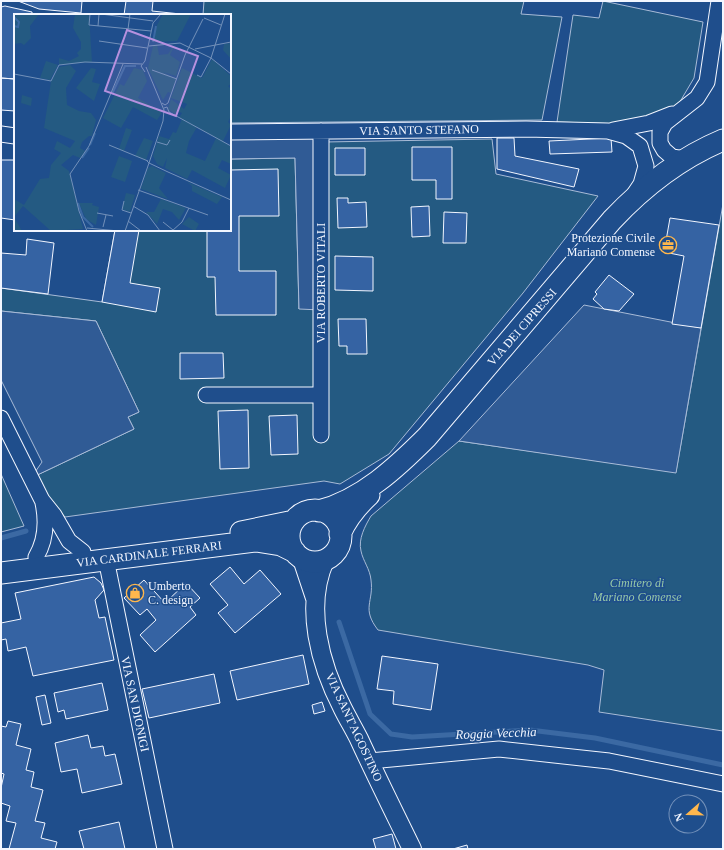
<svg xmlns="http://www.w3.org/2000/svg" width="724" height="850" viewBox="0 0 724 850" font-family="Georgia,serif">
  <rect width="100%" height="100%" fill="#1f4e8c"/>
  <path fill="#245a82" stroke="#a8bbd7" d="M204,1H524L521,14L562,17L542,120L230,123V15H203Z
    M603,1L703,22L694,78L678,105L625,124L557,122L573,15L599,18Z
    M492,139L496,174L598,196L523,293L389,454L340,484L324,481L65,517L31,478L134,429L128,417L139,412L96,321L1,311V288L102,302L115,230H230V159L295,158L299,309L325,142Z
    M723,204V731L599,712L604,670L588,665L378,630C361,608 374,602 371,580C370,569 363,561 361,551C358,539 365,526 371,516L459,441L676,472Z
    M1,474L24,526L1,532Z"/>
  <path fill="#305b95" stroke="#a8bbd7" d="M321,131V310L299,309L295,158L230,159V132Z
    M584,305L701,328L676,473L459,441Z
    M1,311L96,321L139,412L128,417L134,429L31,478L42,462L1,380Z"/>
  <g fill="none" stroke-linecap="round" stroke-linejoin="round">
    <path stroke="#3b69a3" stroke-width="5" d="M1,538L26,531
      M339,622L370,714L391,734L412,737L530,730L595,738L723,765"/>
  </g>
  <path fill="#3563a3" stroke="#f2f6ff" d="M18,1H82L81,13L39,9Z
    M126,1H153L152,11L190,15H124Z
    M5,6L32,12V15H15V79L1,78V7Z
    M1,78L15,79V111L1,110Z
    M497,138H514L515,156L579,169L574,187L497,169Z
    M611,138L612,152L550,154L549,141Z
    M412,147H452V199H436V180H412Z
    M335,148H365V175H335Z
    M1,160H15V220L1,218Z
    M278,169L279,216H239V271H276V315H216L215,277H207V230H230V170Z
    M337,198H348V203L366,202L367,227L338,228Z
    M429,206L430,236L412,237L411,207Z
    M444,212L467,213L466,243H443Z
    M670,218L719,225L701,328L672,324L684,256L664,252Z
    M115,230H139L130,283L160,288L156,312L102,302Z
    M27,239L54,243L48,294L1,288V253L26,255Z
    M335,256L373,257V291L335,290Z
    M609,275L634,294L619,311L604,309L593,299L597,294L595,292Z
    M338,319H366L367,354H347V346H339Z
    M180,353H223L224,378L180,379Z
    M248,410L249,468L220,469L218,411Z
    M297,415L298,454L271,455L269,416Z
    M230,567L244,584L260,570L281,594L235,633L218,613L228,605L210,584Z
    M94,577L101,583L104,590L95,600L99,618L105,617L114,660L33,676L26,647L8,651L6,639L1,640V623L21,619L15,593Z
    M144,580L165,603L186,583L200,598L190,607L196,615L155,652L140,635L156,620L147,609L140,615L124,598Z
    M303,655L309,684L237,700L230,671Z
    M382,656L438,664L431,710L393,704L394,691L377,689Z
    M214,674L220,703L149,718L142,689Z
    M102,683L108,710L66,719L64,710L58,712L54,693Z
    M45,695L51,723L42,725L36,697Z
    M322,702L325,711L314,714L312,705Z
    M8,721L21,724L16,745L31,749L26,770L34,772L31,787L43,790L35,821L45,823L41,838L57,842L55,849H9L16,823L6,821L10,806L1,803V788L4,774L1,773V726L6,727Z
    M88,735L91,748L103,746L105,756L115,754L122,784L82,793L77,769L61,772L55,743Z
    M119,822L125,849H84L79,831Z
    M392,834L396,849H376L373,839Z
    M467,845L468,849H453Z"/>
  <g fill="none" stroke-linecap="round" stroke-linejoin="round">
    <defs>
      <path id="minor" d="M613,130L649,123L672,114
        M321,131V435
        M230,132L526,129L608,131L626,136L640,146L646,166L641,184L635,193
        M1,134L15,136
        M685,159L672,157L664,150L660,143V132L665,123L697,98L707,82L719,1
        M206,395H321
        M1,418L42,500L54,515L69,541L83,552
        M36,557C46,540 47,522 43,503
        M106,559L165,849
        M370,761L499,749L609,761L723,784"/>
      <path id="tertiary" d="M302,559L315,598
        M325,560C304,607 320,665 343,709C348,719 354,729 359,739C376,776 394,812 412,849"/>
      <path id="secondary" d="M289 536a26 26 0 1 1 52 0a26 26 0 1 1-52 0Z
        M319,511C362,500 397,467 427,437L612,220C644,186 680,158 723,140
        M241,532L294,521
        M340,534C347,518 356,507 369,495
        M1,573L256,541L281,545L295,552"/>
    </defs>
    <use href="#minor" stroke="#f2f6ff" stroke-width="17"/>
    <use href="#tertiary" stroke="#f2f6ff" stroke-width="20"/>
    <use href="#secondary" stroke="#f2f6ff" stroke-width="23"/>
    <use href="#minor" stroke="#1f4e8c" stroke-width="15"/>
    <use href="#tertiary" stroke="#1f4e8c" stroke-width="18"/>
    <use href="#secondary" stroke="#1f4e8c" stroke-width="21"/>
  </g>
  <defs>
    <symbol id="office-ring" viewBox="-11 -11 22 22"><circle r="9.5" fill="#1f4e8c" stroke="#ffb74d" stroke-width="1.5"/><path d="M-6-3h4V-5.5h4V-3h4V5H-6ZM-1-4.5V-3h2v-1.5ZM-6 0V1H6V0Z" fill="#ffb74d"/></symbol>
    <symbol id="shop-ring" viewBox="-11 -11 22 22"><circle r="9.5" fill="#1f4e8c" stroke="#ffb74d" stroke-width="1.5"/><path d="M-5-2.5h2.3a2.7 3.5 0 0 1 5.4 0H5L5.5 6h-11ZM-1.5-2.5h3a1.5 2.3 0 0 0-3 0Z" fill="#ffb74d"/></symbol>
  </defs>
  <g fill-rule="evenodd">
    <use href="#office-ring" x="658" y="235" width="20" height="20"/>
    <use href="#shop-ring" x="125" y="583" width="20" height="20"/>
  </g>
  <g text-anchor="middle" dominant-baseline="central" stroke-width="3" stroke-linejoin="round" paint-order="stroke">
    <g font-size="12" fill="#f2f6ff" stroke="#1f4e8c">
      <text transform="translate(419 130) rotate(-1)">VIA SANTO STEFANO</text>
      <text transform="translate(321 283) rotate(-90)">VIA ROBERTO VITALI</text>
      <text transform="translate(522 327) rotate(-49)">VIA DEI CIPRESSI</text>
      <text transform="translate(149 554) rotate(-7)">VIA CARDINALE FERRARI</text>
      <text transform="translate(135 704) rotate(78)">VIA SAN DIONIGI</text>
      <text transform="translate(354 727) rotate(65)">VIA SANT'AGOSTINO</text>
    </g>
    <g font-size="12" fill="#f2f6ff" stroke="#1f4e8c" text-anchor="end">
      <text x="655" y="238">Protezione Civile<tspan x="655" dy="14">Mariano Comense</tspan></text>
      <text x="148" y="586" text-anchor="start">Umberto<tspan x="148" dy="14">C. design</tspan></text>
    </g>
    <g font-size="12" font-style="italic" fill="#97c8a6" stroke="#1f4e8c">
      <text x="637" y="583">Cimitero di<tspan x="637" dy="14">Mariano Comense</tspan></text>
    </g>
    <g font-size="13" font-style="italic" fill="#f2f6ff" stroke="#1f4e8c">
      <text transform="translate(496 733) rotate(-2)">Roggia Vecchia</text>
    </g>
  </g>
  <g transform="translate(14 14)">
    <rect width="217" height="217" fill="#1f4e8c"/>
    <path d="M0,0H25L16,12L17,24L10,31L7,29L0,30ZM61,0H75L78,48L45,51V44L55,47L65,42L63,39L67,35V28L59,14ZM149,0H177L163,27L139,28L143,11ZM217,29V45L209,36L210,30ZM143,30L145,41L154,40L161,30L156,41L166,48L162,62L149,58L162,65L157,79L154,78L149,86L134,54L139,32ZM198,45L217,62V70L214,72L217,75V102L214,108L217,111L209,127L217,133V150L208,146L204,154L217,161L211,174L178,156L173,165L151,154L153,144L149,153L143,150L139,142L145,122L155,125L159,118L162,119L168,105L165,104L168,99L163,97L165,93L161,100L154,95L157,85L170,95L173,90L157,84L168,54L188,64ZM183,113L202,124L191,147L172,139L175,127ZM32,47L44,51L36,66L26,64ZM56,51L62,57L52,74L53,91L65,97L77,99L82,106L78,122H75L68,128L66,134L71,137L66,144L59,141L47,151L55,157L69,215L37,217L9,192L0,203L8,217H0V185L10,191L26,165L35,164L37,151L47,139L40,135L43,127L56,134L61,127L30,114L37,67L45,53ZM77,54L82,55L78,68L86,70L80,87L62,74ZM120,54L129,56L133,67L124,84L148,98L147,100L143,106L119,93L107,114L89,104L106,70L110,72ZM8,81L18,84L17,92L7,89ZM112,114L118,116L110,137L105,135ZM130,124L139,127L132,146L121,142ZM105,142L118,147L111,168L97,163ZM138,152L152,159L145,174L154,185L127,175L134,154ZM173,168L208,183L203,190L178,177V172ZM112,179L121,181L116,198L108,195ZM147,185L172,194L165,206L158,198L149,195L143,210L132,198H140ZM65,189H79L78,191L85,193L82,211L72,205ZM175,203L185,210L181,217L168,210Z" fill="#245a82" fill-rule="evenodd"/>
    <path fill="none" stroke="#3b69a3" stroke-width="2" d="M0,3L5,8L4,13L0,12M139,28L142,12M98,80L111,52H122M76,131L81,119M68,144L75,134M64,189L69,203L79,213"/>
    <path fill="none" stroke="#7391ba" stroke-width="1" d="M76,0L75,11L137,17M87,0L139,7M190,4L207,11M139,9L147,0M84,12L85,0M114,15L116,0M85,27L133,34M135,32L166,29L197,44L217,60M181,35L217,28M132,53L150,96L149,107L135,149L154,158M138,56L163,65M131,58L127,52L131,47L139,9M0,60L37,67L45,51L71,48L128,50M183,61L187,63L197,44L211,0M148,89L151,91L154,89L171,41L189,5M150,94L153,93L155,98L217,132M143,128L153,131L156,126M95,131L134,147M154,158L217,186M124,176L194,201M110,187L108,196L117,199M119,192L134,201L146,217M83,199L99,202M114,207L127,217M149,208L159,216M89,213L92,201M73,214L105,217M73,217L65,197L56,160L75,132L109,50M111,217L135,149L133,147M158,217L168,208L175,194"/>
    <path fill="#b691df" fill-opacity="0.15" stroke="#b691df" stroke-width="2" d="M113,16L184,42L162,102L91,77Z"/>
    <rect width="217" height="217" fill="none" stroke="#f2f6ff" stroke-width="2"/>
  </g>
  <rect width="724" height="850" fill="none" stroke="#f2f6ff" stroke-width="4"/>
  <g transform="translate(688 814) rotate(250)"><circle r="19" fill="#1f4e8c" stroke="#7391ba"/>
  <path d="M0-3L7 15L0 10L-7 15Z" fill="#ffb74d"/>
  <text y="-6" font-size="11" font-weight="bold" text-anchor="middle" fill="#f2f6ff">N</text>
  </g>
</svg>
